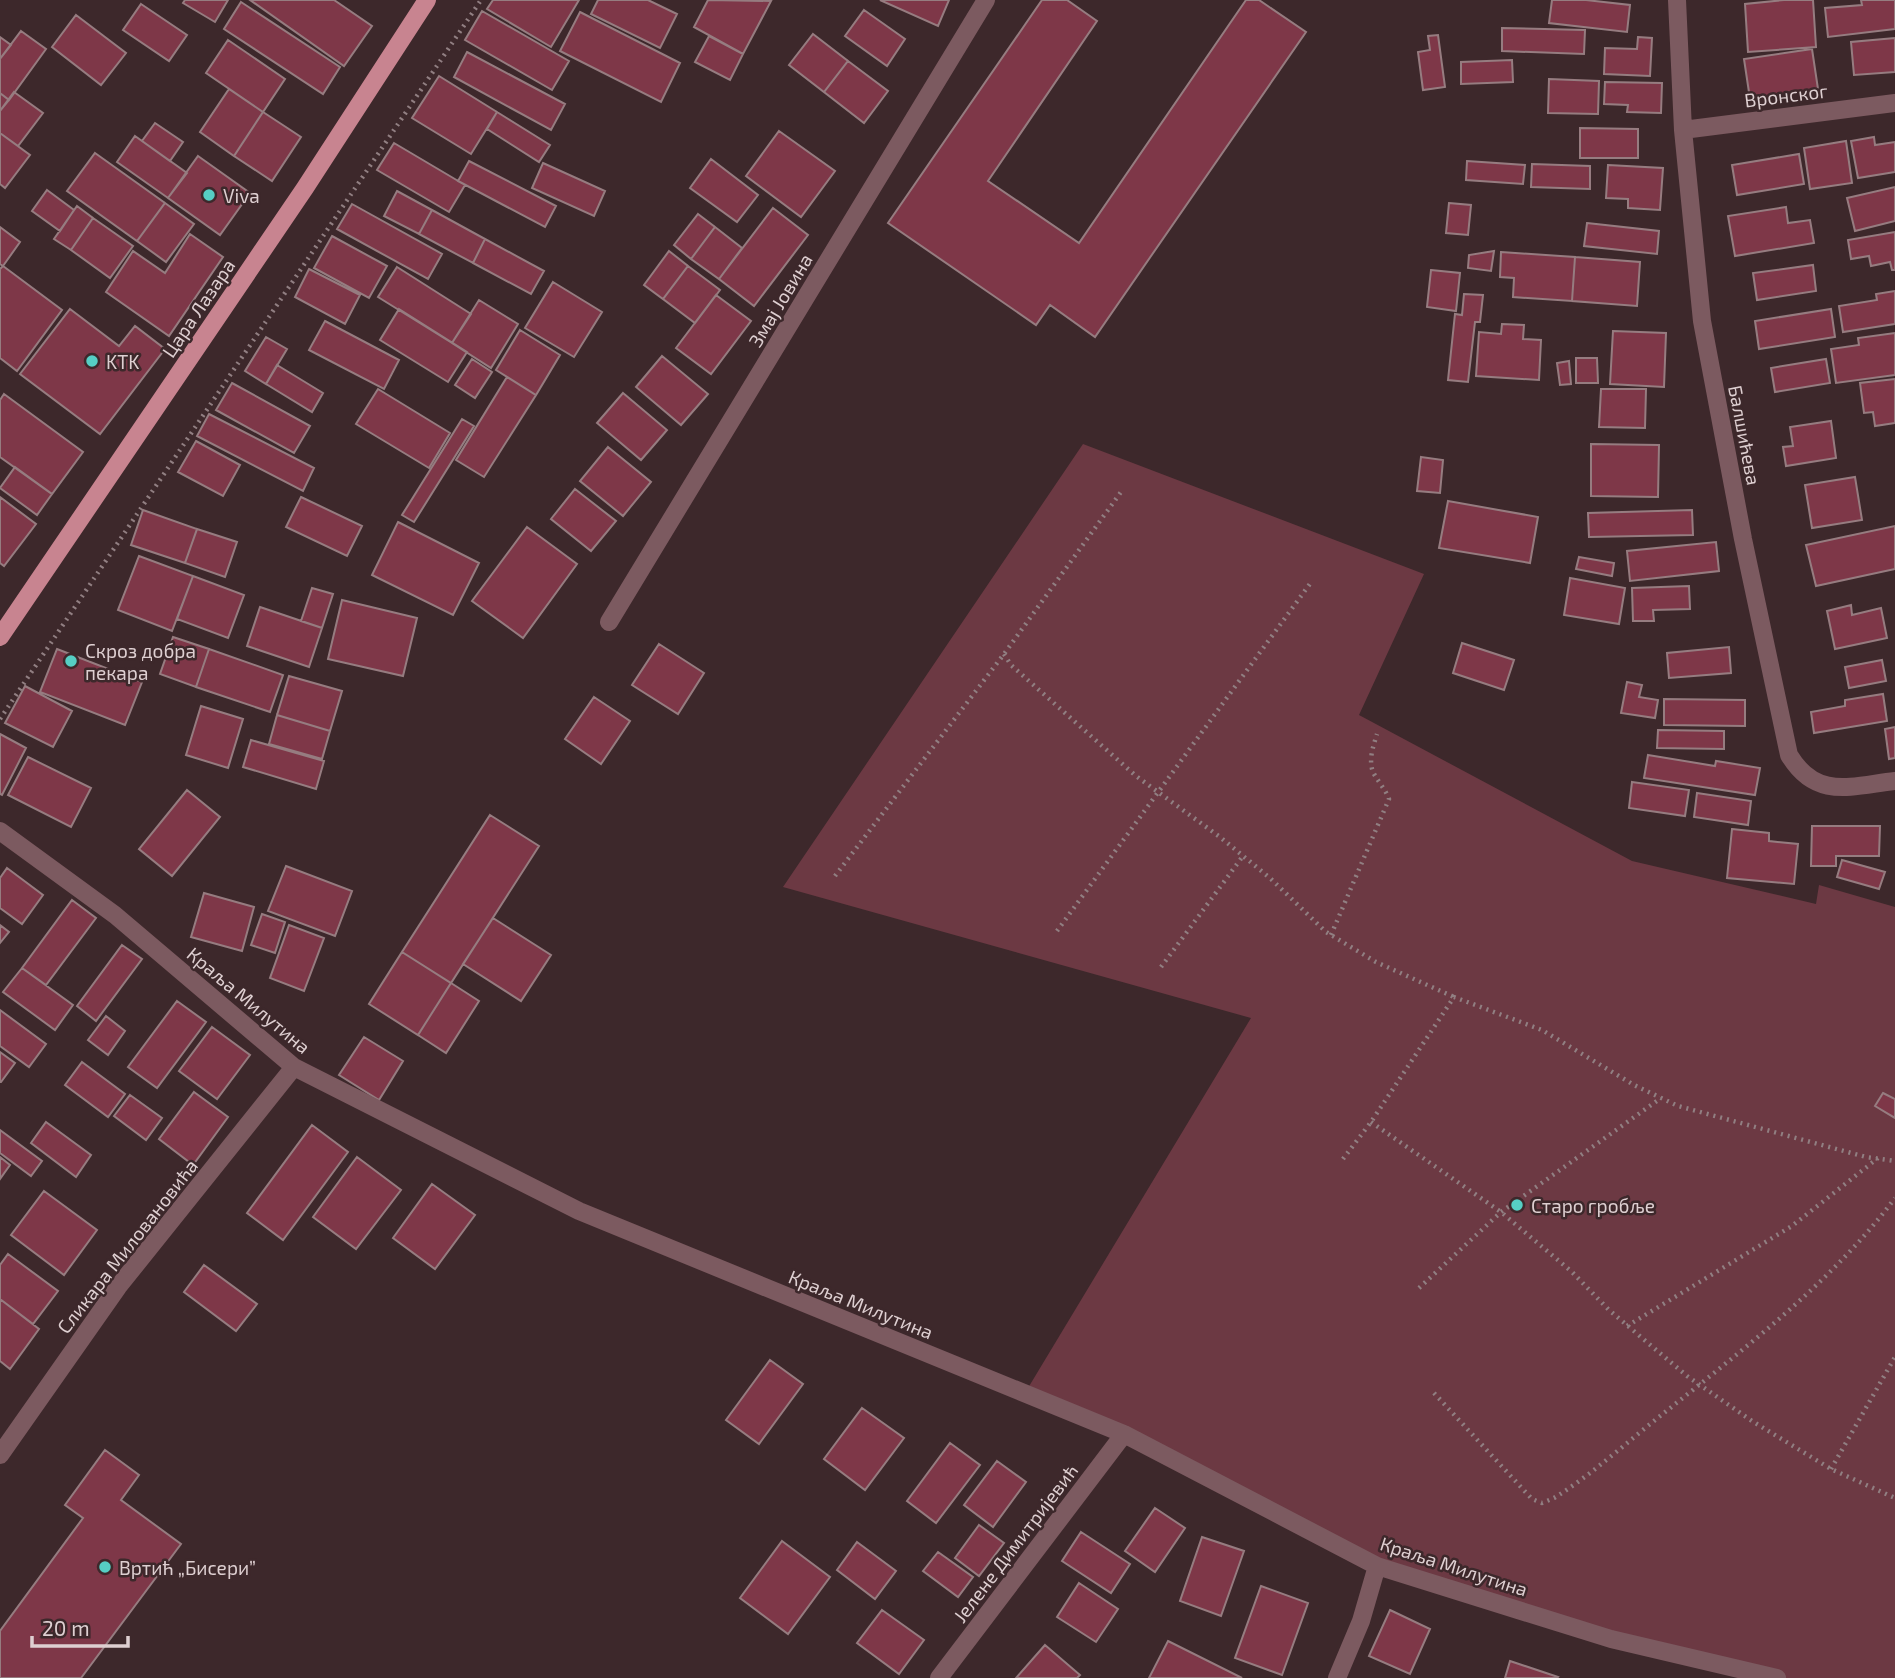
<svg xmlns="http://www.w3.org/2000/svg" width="1895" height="1678" viewBox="0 0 1895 1678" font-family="'Exo 2',sans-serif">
  <rect width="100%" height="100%" fill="#3d282b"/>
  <path fill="#6c3943" d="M1083,444L1424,574L1359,715L1632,861L1816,904L1819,885L1895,907V1678H1777L1377,1566L1025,1393L1251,1018L783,887Z"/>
  <path fill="#7e3748" stroke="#967c80" stroke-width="2" d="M185,0H228L215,22L183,3Z
    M250,0H334L372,26L344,66Z
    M493,0H579L551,47L487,9Z
    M598,0H648L677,14L660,48L591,14Z
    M708,0L771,1L743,54L694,27Z
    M880,0H949L938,26Z
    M1042,0H1067L1097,21L988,181L1079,243L1246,0H1259L1306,32L1095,337L1050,305L1036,325L888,223Z
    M1552,0H1586L1630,5L1627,32L1549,23Z
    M1784,0H1813L1816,47L1748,52L1745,4Z
    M1861,0H1895V29L1828,37L1825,8L1862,5Z
    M241,2L340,67L323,94L224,29Z
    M141,4L187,35L169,61L123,30Z
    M864,10L905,39L887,66L845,36Z
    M482,11L569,61L552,90L465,40Z
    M580,12L680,63L661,102L560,51Z
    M76,15L126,53L101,85L52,47Z
    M1502,28L1585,30L1584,54L1502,51Z
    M21,31L46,49L9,100L0,93V59Z
    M813,34L848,61L824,92L789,65Z
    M1438,35L1445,87L1423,90L1418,52L1430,50L1428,36Z
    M709,36L743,54L730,80L695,62Z
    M0,37L11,45L0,59Z
    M1638,37L1652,38L1650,76L1604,74L1605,48L1637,49Z
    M1895,38V72L1854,75L1851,42Z
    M228,40L285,79L263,112L206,73Z
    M1812,49L1818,89L1750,99L1744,59Z
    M467,52L565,104L551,130L454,77Z
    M1512,60L1513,82L1461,84V62Z
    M848,61L888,91L864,123L824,92Z
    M439,76L497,112L471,154L412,118Z
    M1549,79L1599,81L1598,114L1548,113Z
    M1605,82L1662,83L1661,113L1627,112L1628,105L1604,104Z
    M229,89L263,112L234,156L200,132Z
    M14,92L43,113L18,146L0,133V111Z
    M0,93L9,100L0,111Z
    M263,112L301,137L272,181L234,156Z
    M497,112L550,145L539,162L487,129Z
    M155,123L183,142L170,161L142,141Z
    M1580,128L1638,129V158H1580Z
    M779,131L835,171L801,217L746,176Z
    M0,133L30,155L5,188L0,184Z
    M135,136L187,173L168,198L117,162Z
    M1874,137L1875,145L1895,142V172L1858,178L1851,141Z
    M1846,141L1852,183L1810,189L1804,148Z
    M394,143L465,185L449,212L377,170Z
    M95,153L165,203L137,241L67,191Z
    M1799,154L1804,184L1737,195L1732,165Z
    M198,156L250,193L220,235L168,198Z
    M711,159L758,195L737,222L690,188Z
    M469,161L556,206L545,227L458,181Z
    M1467,161L1525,165L1523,184L1466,180Z
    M543,163L605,191L594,216L532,188Z
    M1532,164L1590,166V189L1531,187Z
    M1608,165L1663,168L1660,210L1628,208V199L1606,198Z
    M1895,187V221L1855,231L1847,198Z
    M47,190L74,210L60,231L32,211Z
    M397,191L432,210L419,234L384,216Z
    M165,203L194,224L166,262L137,241Z
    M1449,203L1471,205L1468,235L1446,233Z
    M352,204L442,254L428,279L337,229Z
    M77,206L93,218L71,250L54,239Z
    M1786,207L1788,223L1810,220L1814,243L1735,256L1728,216Z
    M773,208L808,235L754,306L719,279Z
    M432,210L485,239L473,263L419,234Z
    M698,214L715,227L691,259L674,245Z
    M93,218L133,246L110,278L71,250Z
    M1587,223L1659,231L1657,254L1584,246Z
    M0,227L20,242L3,266L0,264Z
    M715,227L742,248L719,279L691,259Z
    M1895,232V270H1892L1890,262L1871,266L1869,256L1851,259L1848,240Z
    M190,234L223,257L169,336L106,292L133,251L165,273Z
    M332,236L387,266L369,298L314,268Z
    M485,239L544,271L531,294L473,263Z
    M669,251L688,266L663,299L644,285Z
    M1494,251L1491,271L1468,268L1469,255Z
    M1501,252L1575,257L1572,301L1513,297L1514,278L1500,277Z
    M1575,257L1640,262L1637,306L1572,301Z
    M1813,265L1816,291L1757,300L1753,273Z
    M3,266L62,310L17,371L0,358V269Z
    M688,266L720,290L695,323L663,299Z
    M397,267L471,314L452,343L378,297Z
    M309,269L360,295L345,324L295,297Z
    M1431,270L1460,273L1456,311L1427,307Z
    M553,282L602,312L574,357L525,328Z
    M1895,291V324L1843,332L1839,306L1877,300L1876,294Z
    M1464,294L1483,295L1480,322H1475L1468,382L1448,380L1455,314L1462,315Z
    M716,295L751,321L711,374L676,348Z
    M479,300L518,324L491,368L452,343Z
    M70,309L119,346L135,326L165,349L100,434L20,374Z
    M399,309L467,352L448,382L380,340Z
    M1831,309L1835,337L1759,349L1755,321Z
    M325,321L399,360L384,389L309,350Z
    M1502,324L1524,325L1523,339L1541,340L1539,380L1476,376L1479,332L1501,334Z
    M520,330L560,355L536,395L496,370Z
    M1613,331L1666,333L1664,387L1610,384Z
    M1895,333V375L1836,383L1831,349L1859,345L1858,338Z
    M266,337L287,349L266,384L245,371Z
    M662,356L708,394L681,425L636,387Z
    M1576,358H1597L1598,383H1576Z
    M472,359L492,372L475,398L455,385Z
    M1826,359L1830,383L1775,392L1771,368Z
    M1569,361L1571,384L1560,385L1557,363Z
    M277,365L323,393L312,412L266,384Z
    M507,377L536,395L484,477L456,460Z
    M1895,379V423L1875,426L1873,412L1864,413L1860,383Z
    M232,383L310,426L294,453L216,410Z
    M378,389L450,433L429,468L356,424Z
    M1601,389H1646L1645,428L1599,427Z
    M623,393L667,430L641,460L597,423Z
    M4,394L83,452L52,494L0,457V400Z
    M209,414L314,468L303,491L197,436Z
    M462,419L474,426L414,522L402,515Z
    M1831,421L1836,458L1786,466L1783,447L1793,446L1790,427Z
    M196,441L240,465L223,496L178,472Z
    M1591,444L1659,445L1658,497L1591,496Z
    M608,447L651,482L623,516L580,481Z
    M1421,457L1443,460L1440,493L1417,491Z
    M15,467L52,494L37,515L0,488Z
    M1855,477L1862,520L1812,528L1805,485Z
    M575,489L616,521L591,551L551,519Z
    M0,497L36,524L4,566L0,563Z
    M301,497L362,526L347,556L286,527Z
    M1448,501L1538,517L1530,563L1439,548Z
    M143,510L197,529L185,563L131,545Z
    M1692,510L1693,535L1589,537L1588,513Z
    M398,522L479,563L453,615L372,575Z
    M1895,526V569L1816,586L1806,545Z
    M527,527L577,564L523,638L472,601Z
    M197,529L237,542L225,577L185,563Z
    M1716,542L1719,571L1630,581L1627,551Z
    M139,556L193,576L172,631L118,610Z
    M1579,557L1614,563L1612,576L1576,569Z
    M193,576L244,595L228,638L177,619Z
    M1570,578L1625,588L1619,624L1564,615Z
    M1689,586L1690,609L1653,610L1654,621H1633L1632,588Z
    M312,588L333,594L322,628L301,621Z
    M342,600L417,618L403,676L328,659Z
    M1851,605L1852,615L1881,608L1887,638L1835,649L1827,611Z
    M260,607L322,628L309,667L247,646Z
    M173,637L209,649L196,687L160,674Z
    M1462,643L1514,660L1504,690L1453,673Z
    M659,644L704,673L678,714L632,685Z
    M1729,647L1731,673L1669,678L1667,653Z
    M57,649L142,682L125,725L40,692Z
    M209,649L283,675L270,712L196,687Z
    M1882,660L1886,681L1849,688L1845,667Z
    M289,676L342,691L330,731L277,715Z
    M1627,682L1642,685L1639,697L1658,700L1655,718L1621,713Z
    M25,686L72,711L53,747L5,723Z
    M1883,694L1887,721L1814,733L1811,712L1845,706V700Z
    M594,697L630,721L601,764L565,739Z
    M1664,699L1745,700V726L1664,725Z
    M201,706L243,719L228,768L186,755Z
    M277,715L330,731L322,759L269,744Z
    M1895,727V758L1889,759L1885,729Z
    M1658,730L1724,731V749L1657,748Z
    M0,734L26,748L2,795L0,794Z
    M251,740L324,761L316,789L243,767Z
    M1648,755L1715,766L1716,761L1760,768L1755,795L1644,778Z
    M28,757L91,788L71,827L8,795Z
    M1632,782L1689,790L1685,816L1629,808Z
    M187,790L220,817L172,876L139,849Z
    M1697,793L1751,801L1748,825L1694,817Z
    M490,815L539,846L451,983L402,952Z
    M1812,826H1880L1879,856H1836V866H1811Z
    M1732,829L1769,833V841L1798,844L1794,884L1727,878Z
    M1842,860L1885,872L1879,889L1837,877Z
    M286,866L352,891L335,936L268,911Z
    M7,868L43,895L22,924L0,908V878Z
    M204,893L254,907L242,951L191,937Z
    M72,900L96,918L46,985L22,968Z
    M262,914L285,922L275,953L251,945Z
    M493,918L551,955L521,1001L463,964Z
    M0,925L9,932L0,943Z
    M289,925L324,938L304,991L270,978Z
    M122,945L142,959L96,1021L77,1006Z
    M402,952L451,983L418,1035L369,1004Z
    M22,968L73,1005L55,1030L3,992Z
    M451,983L479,1001L446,1053L418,1035Z
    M177,1001L206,1022L157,1088L128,1067Z
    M0,1010L46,1044L29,1067L0,1046Z
    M106,1016L125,1031L108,1055L88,1040Z
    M212,1027L250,1055L217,1099L179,1071Z
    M364,1037L403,1061L379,1100L339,1075Z
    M0,1052L15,1063L1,1082H0Z
    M82,1062L125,1094L108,1117L65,1085Z
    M194,1092L228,1117L193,1165L159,1139Z
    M1883,1093L1895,1099V1118L1875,1106Z
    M130,1095L162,1118L146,1140L114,1116Z
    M46,1122L91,1155L76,1177L31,1143Z
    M312,1125L348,1152L283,1240L247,1213Z
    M0,1130L42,1161L31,1176L0,1153Z
    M0,1157L10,1165L0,1179Z
    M357,1157L401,1190L356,1249L313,1217Z
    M432,1184L475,1215L435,1269L393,1238Z
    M44,1191L97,1230L64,1275L11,1235Z
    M8,1254L58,1291L33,1324L0,1299V1265Z
    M204,1265L257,1304L236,1331L184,1292Z
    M0,1299L39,1329L10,1369L0,1361Z
    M770,1360L803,1384L759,1444L726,1420Z
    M862,1408L904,1438L865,1490L824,1459Z
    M950,1443L980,1465L936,1523L907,1501Z
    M105,1450L139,1475L121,1500L181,1544L81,1678H0V1631L83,1518L65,1505Z
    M997,1461L1026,1482L993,1527L964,1505Z
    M1155,1508L1185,1528L1155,1572L1125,1551Z
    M979,1525L1004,1543L979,1576L955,1558Z
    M1081,1532L1130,1564L1111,1593L1062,1561Z
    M1202,1537L1244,1551L1221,1616L1180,1601Z
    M782,1541L830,1577L788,1634L740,1598Z
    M857,1542L896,1571L875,1599L837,1570Z
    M938,1552L973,1577L958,1597L923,1571Z
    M1079,1583L1118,1609L1096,1642L1057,1617Z
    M1261,1586L1308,1603L1282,1675L1235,1658Z
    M882,1610L924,1640L899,1674L857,1643Z
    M1390,1610L1430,1629L1410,1674L1369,1656Z
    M1168,1641L1242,1678H1149Z
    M1045,1645L1080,1675L1077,1678H1016Z
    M1510,1661L1558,1677L1557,1678H1505Z"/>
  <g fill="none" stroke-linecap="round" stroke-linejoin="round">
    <path stroke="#917f82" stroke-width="4.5" stroke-dasharray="2 5" stroke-linecap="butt" d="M1004,654L1011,665L1136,776L1220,837L1270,878L1326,932L1376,962L1454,997
      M0,719L481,0
      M835,876L1004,654L1121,492
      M1057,931L1312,581
      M1331,935L1389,799C1385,788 1374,777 1372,769C1369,757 1374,744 1377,734
      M1161,967L1243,856
      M1371,1122L1501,1212L1572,1272L1609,1310L1687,1376L1752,1421L1831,1469L1895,1498
      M1343,1159L1371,1122L1454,997L1542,1030L1634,1085L1678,1106L1866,1157L1895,1161
      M1419,1288L1501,1212L1661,1098
      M1627,1326L1792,1226L1878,1158
      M1434,1393L1532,1499L1542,1503L1554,1498C1593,1474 1628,1441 1664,1413C1746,1347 1832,1282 1895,1198
      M1831,1469L1895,1357"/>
    <path stroke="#7c5a60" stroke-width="18" d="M1677,0L1683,130L1702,321L1743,539L1789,755C1816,800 1851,786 1895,781
      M1683,130L1895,103
      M609,622L986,0
      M0,831L115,915L294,1067L579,1211L1124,1434L1377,1566L1611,1639L1777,1678
      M0,1455L118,1287L294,1067
      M939,1678L1124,1434
      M1337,1678L1361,1621L1377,1566"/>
    <path stroke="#c88490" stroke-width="18" d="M0,637L305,188L427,0"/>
  </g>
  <g fill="#56cec4" stroke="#3d282b" stroke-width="2.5">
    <circle cx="209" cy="195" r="7"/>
    <circle cx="92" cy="361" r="7"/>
    <circle cx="71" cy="661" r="7"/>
    <circle cx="1517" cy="1205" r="7"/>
    <circle cx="105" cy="1567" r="7"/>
  </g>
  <g text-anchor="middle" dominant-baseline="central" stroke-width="5" stroke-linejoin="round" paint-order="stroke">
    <g font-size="19" fill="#decfd1" stroke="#3d282b">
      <text transform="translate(1786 95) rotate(-7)">Вронског</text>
      <text transform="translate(780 300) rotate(-59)">Змај Јовина</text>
      <text transform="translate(198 308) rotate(-56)">Цара Лазара</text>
      <text transform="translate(1745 435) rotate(79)">Балшићева</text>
      <text transform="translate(249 1000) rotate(40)">Краља Милутина</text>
      <text transform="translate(127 1246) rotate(-52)">Сликара Миловановића</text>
      <text transform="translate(861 1304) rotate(22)">Краља Милутина</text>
      <text transform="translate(1015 1543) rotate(-53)">Јелене Димитријевић</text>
      <text transform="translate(1454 1566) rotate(18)">Краља Милутина</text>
    </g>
    <g font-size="19" fill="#decfd1" stroke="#3d282b" text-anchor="start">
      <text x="223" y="195">Viva</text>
      <text x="106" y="361">KTK</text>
      <text x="85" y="650">Скроз добра<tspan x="85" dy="22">пекара</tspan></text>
      <text x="1531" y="1205">Старо гробље</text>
      <text x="119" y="1567">Вртић „Бисери”</text>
    </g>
  </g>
  <path d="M32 1636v10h96v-10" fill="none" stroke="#decfd1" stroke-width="3.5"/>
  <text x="42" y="1636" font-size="21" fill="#decfd1" stroke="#3d282b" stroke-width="5" paint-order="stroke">20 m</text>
</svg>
